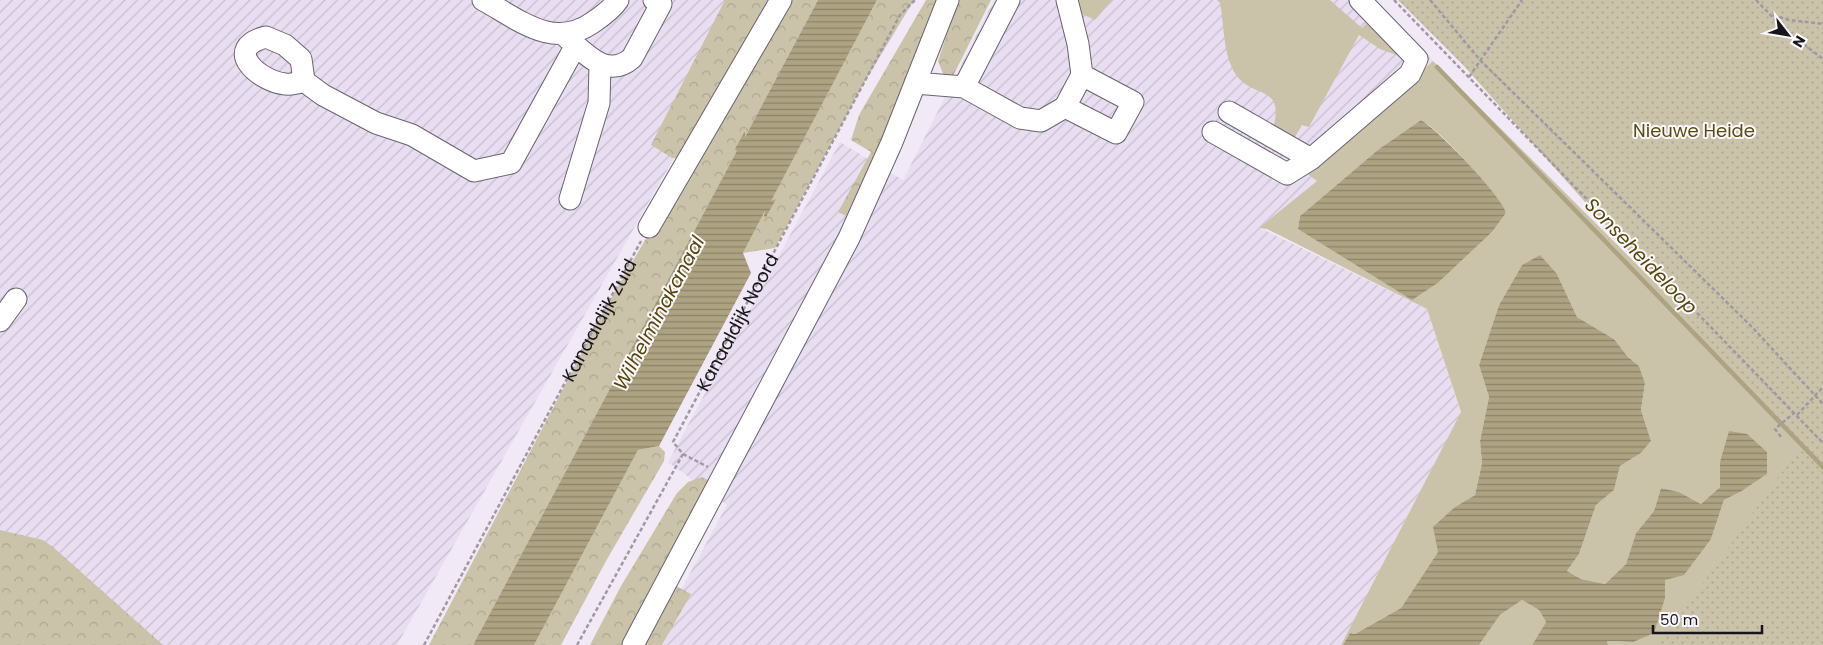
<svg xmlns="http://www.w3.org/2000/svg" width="1823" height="645" viewBox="0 0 1823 645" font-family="Poppins,sans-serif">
  <defs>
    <pattern id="industrial-furrows" width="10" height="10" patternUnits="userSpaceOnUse" patternTransform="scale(1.25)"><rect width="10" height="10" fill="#e9def1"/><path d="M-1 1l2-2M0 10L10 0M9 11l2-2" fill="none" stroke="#c7bece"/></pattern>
    <pattern id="forest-crowns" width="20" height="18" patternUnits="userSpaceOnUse" patternTransform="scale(1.25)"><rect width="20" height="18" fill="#cac3aa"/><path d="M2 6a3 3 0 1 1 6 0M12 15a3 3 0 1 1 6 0" fill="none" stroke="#ada792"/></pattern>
    <pattern id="park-dots" width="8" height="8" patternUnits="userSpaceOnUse" patternTransform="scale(1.25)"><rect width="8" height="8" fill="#cac3aa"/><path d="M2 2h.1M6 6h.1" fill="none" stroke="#ada792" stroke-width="1.8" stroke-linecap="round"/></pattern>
    <pattern id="water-rules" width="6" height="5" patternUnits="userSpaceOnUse" patternTransform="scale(1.25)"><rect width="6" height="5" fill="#ada281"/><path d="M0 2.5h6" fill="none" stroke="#8c8369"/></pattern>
  </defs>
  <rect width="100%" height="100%" fill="#f1eaf6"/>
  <path fill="url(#industrial-furrows)" d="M0,0H757L675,156L397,645H0Z
    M994,0H1374L1433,61L1306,171L1317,181L1260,228L1427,309L1461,413L1341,645H651L727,505L668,462L840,142L903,180Z"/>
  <path fill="#cac3aa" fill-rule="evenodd" d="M1067,0H1112L1095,20L1082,14Z
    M1217,0H1330L1362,28L1371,19L1412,61L1380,49L1359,35L1309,127L1302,125L1292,142L1273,129C1286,80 1249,103 1232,68C1223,49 1224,23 1220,3Z
    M1433,61L1808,435L1686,645H1608L1607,641L1633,642L1665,598V579L1711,539L1724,500L1740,492L1720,462V487L1701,504L1679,492L1661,488L1654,511L1636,533L1626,564L1605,584L1581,579L1567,571L1579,554L1596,505L1614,490L1620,466L1641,453L1651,441L1641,410L1645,383L1639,366L1628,357L1614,339L1577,317L1557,274L1522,265L1499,305L1479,365L1489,397L1480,441L1482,463L1475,495L1455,507L1438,552L1401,608L1355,634L1350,633L1343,645H1341L1461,412L1427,309L1267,229L1259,228L1317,181L1305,172ZM1421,120C1444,133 1493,190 1506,213L1492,232L1439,282L1298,229L1300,216L1379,149Z
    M1522,600L1539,610L1546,622L1532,645H1479L1500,615Z"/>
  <path fill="url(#forest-crowns)" d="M725,0H769L770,4L747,37L677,158H672L651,145Z
    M786,0H818L745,137V131L739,148L473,645H429L607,305Z
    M877,0H914L864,83L775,248L743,253Z
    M926,0H938L850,218L838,212L871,152L851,140L859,115Z
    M958,0H991L948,86L938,61Z
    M659,446L665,452L664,461L606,561L561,645H534L638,450Z
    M702,477L710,481L626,645H590L621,586L677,493L688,482Z
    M0,530L43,540L53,547L163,645H0Z
    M676,586L691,594L662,645H643Z"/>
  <path fill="url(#park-dots)" d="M1398,0H1823V645H1659L1801,445L1464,66Z"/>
  <path fill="url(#water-rules)" d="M818,0H877L771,201L776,199L766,217L764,216L765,211L743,253L751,273L659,446L638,450L534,645H473L737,151L735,149L745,131V137Z
    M1421,120C1437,129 1502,196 1506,213L1492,232L1439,282L1412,300L1298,229L1300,216L1379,149Z
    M1540,255L1557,274L1577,317L1614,339L1628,357L1639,366L1645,383L1641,410L1651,441L1641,453L1620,466L1614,490L1596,505L1579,554L1567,571L1581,579L1605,584L1626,564L1636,533L1654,511L1661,488L1679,492L1701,504L1720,487V462L1729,431L1747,434L1767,452V474L1740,492L1724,500L1711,539L1684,575L1665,580V598L1654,633L1633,642L1607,641L1608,645H1532L1546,622L1539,610L1522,600L1500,615L1479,645H1343L1350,633L1355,634L1401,608L1438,552L1433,527L1455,507L1475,495L1482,463L1480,441L1489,397L1479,365L1499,305L1522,265Z"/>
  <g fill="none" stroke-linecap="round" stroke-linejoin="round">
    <path stroke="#ada281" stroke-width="4.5" d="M1437,67L1823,467"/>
    <defs>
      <path id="minor" d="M483,0C518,19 553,50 592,23C601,17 612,9 618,0
        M1009,0L964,87L1020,118L1041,121L1065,107
        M1067,0L1078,44L1082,75L1065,107L1116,133L1133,102L1082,75
        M565,36C585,53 607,80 632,58L661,4L654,0
        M266,37L285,45L301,59L304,81C298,83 291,85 285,84C258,81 222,48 266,37Z
        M304,81L323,95L376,123L412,135L474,171L511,163L576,45
        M915,83L964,87
        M1229,112L1311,159
        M1213,132L1287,174L1311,159L1410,74L1417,59L1360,0
        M570,199L599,103L600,65
        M649,227L781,0
        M0,321L16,299
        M633,645L849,238L892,142L948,0"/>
    </defs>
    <use href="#minor" stroke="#69636e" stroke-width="23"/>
    <g stroke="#9e99a2" stroke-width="2.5" stroke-dasharray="4 2.5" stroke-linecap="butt">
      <path d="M1394,0L1823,443"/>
      <path d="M1430,0L1481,61L1752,327L1823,404"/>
      <path d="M1756,0L1784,29L1823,59"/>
      <path d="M1773,15L1789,20L1823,24"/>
      <path d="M1469,77L1522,0"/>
      <path d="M1797,415L1823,387"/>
      <path d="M1781,437L1775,429L1794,413"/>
      <path d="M683,454L708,467"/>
      <path id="s1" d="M424,645L641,241"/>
      <path id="s2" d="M577,645L683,454L673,442L900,15L915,0"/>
    </g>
    <use href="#minor" stroke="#fff" stroke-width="21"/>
  </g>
  <g text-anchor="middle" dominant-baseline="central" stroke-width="4" stroke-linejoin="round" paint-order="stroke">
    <g font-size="18" fill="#5a4a0d" stroke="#fcf9fe">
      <text x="1694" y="130">Nieuwe Heide</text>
    </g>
    <g font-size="18" fill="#171519" stroke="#fcf9fe">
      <text stroke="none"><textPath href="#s1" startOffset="369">Kanaaldijk Zuid</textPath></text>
      <text stroke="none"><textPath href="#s2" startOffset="370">Kanaaldijk Noord</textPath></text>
    </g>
    <g font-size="19" font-style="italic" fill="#564606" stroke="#fcf9fe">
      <text transform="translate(1641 256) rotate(46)">Sonseheideloop</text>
      <text transform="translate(659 313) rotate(-62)">Wilhelminakanaal</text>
    </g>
  </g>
  <g transform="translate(1788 35) rotate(121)" stroke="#fcf9fe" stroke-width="4" paint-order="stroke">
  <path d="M0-4L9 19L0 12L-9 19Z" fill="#171519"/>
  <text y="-8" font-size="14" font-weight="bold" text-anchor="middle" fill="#171519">N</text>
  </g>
  <path d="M1653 625v8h109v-8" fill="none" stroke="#171519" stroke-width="2.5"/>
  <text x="1660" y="625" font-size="15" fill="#171519" stroke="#fcf9fe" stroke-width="4" paint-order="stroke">50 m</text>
</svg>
